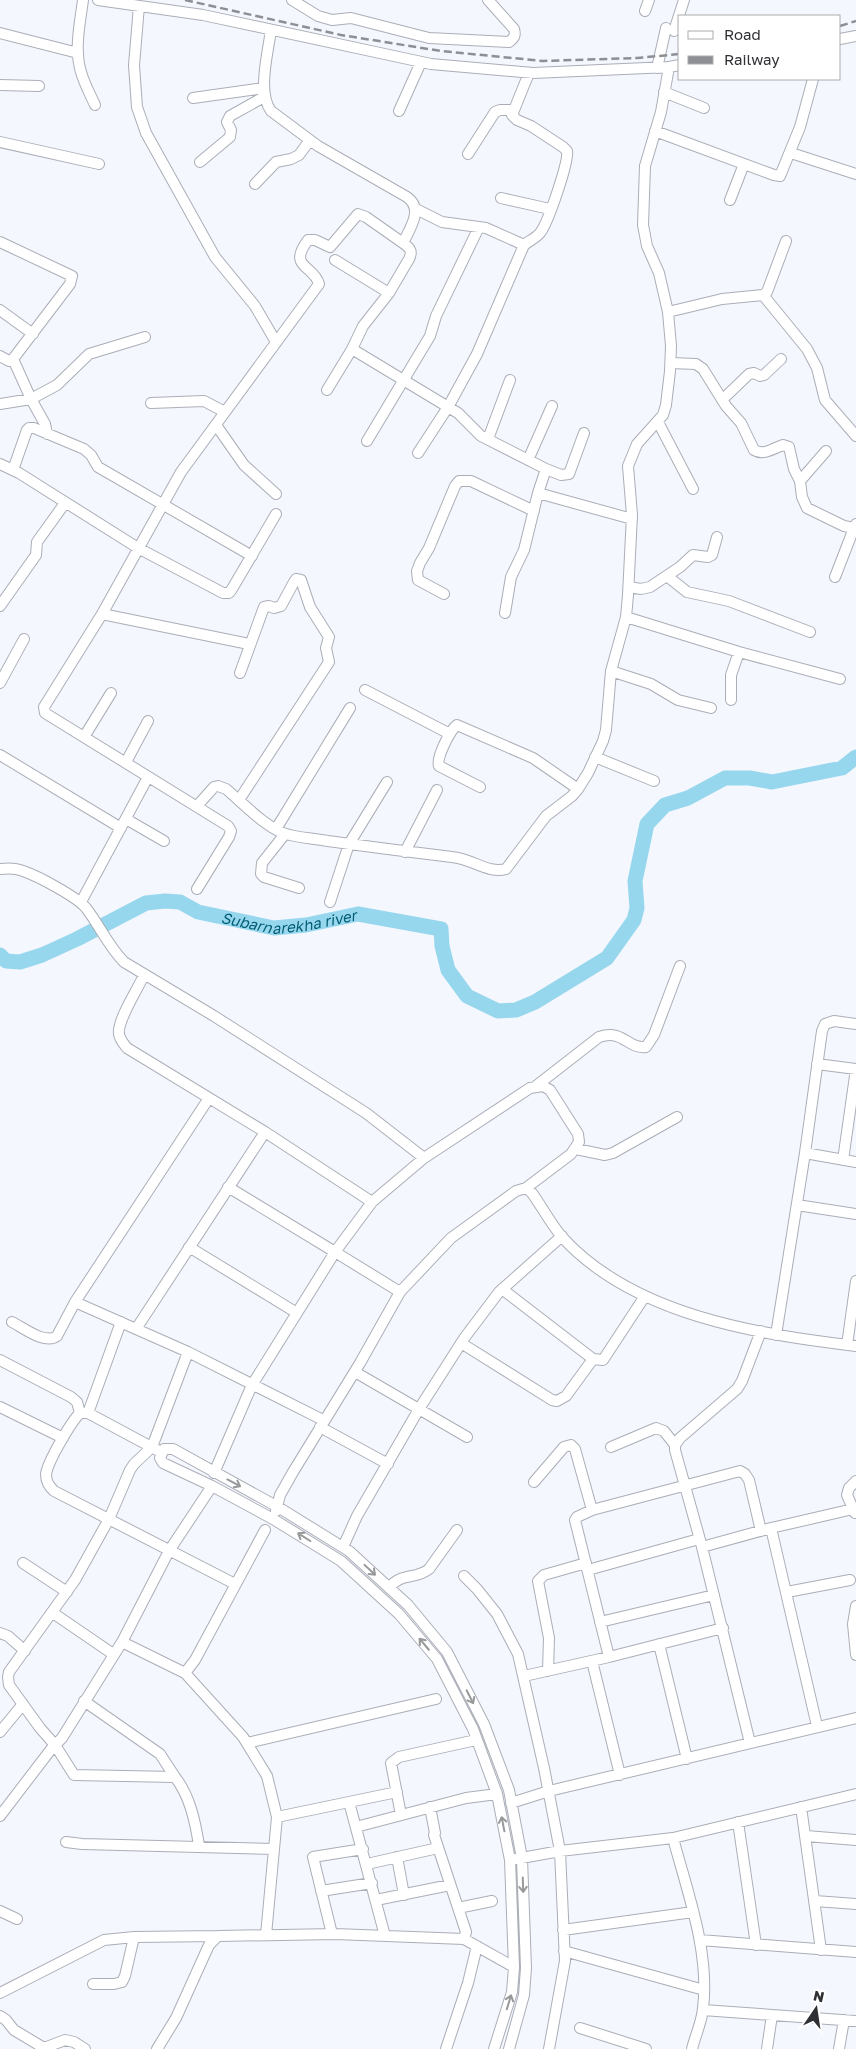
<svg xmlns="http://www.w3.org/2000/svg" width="856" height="2049" viewBox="0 0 856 2049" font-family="'Golos Text',sans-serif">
  <rect width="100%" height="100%" fill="#f4f7fe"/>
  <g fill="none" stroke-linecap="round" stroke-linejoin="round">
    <path stroke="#97d7ee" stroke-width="15" id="s1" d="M0,955L6,961L20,962L42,955L77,939L146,903L165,901L180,902L198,912L274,928L306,925L358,914L441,929L442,946L448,970L467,996L498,1011L516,1010L535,1002L607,958L634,920L637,908L635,881L647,824L665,805L688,798L725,778H750L772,782L842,768L856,757"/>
    <defs>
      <path id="minor" d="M83,0C80,23 74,49 81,72C84,83 90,94 95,105
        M98,0L203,15L431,64L533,73L669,67
        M292,0L318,16L332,20L351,18L429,38L509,42C514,38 516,36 514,29L488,0
        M139,6L134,65L137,107L146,133L215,257L255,306L276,342
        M645,11L649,0
        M271,30C268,53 257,92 271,111L318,146L407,197C424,209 410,228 403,243C410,248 413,251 409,259L389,293L363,326L352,349L458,413L481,436L546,469L538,493L632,519
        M674,31L684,0
        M0,33L78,53
        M840,39L856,36
        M657,68L666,28
        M0,85L39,86
        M664,92L704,108
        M193,98L264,88
        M399,111L421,62
        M655,131L774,175L780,176L800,127L813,79
        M0,142L99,164
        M791,153L856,174
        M468,154L495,112L500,110H513
        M200,162L230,137L231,130L227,122L230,116L264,97
        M255,184L276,162L291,159L299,155L310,140
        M501,198L550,209
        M730,200L744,164
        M416,209L442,222L486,228L524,245
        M0,242L72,276L70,284L13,359L31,399L45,424L47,434
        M335,260L389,293
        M763,295L807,349L817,368L825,400L856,436
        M0,310L33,334
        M668,312L722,299L763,295L767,292L786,241
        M0,356L9,361L13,359
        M671,363L696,364L703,369L726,406L741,423L754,450C764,456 774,448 783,445L789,447L794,469L800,481L802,497L807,508L844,526L854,528L856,524
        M327,390L352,349
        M722,400L749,374L754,373L760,376L764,375L781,359
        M151,403L204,401L225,412
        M0,404L31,399L57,385L89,354L145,337
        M658,422L693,489
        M216,425L244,465L276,494
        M488,439L510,380
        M367,441L430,336L436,316L479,227
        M418,453L448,407L477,354L524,245C529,241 536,238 540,233C548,223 569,162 567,151L563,147L531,126L517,120L512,115L529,73
        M528,460L552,406
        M0,464L19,473L138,548L223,593H229L232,589L276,514
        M546,469L561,475L569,474L584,433
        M13,470L27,430L29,428H34L84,449L91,455L98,467L252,556
        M800,481L826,451
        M667,576L687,592L729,601L810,632
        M835,577L854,528
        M629,587L641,589L650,587L680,567L693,555L708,557L712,555L717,537
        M444,594L418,580L417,571L420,563L429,548L455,486L459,481H471L534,511
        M0,606L36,555L37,542L65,503
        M505,613L511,577L524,550L538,493
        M102,614L249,644
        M626,617L739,652L840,679
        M611,671L651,684L678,700L711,708
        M0,683L24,639
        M365,690L450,734
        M731,700V675L739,652
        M84,737L111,693
        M0,755L121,828
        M595,757L654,781
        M126,762L148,721
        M480,787L439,766C436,758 450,730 457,725L533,758L578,789
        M239,800L329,662L326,648L329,637L310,607L301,580L296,579L294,582L281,606L274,608L269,606L264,607L240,673
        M197,806L214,787L218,786L226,789C244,804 262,824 283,833C296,838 314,838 328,841C370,847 411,852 452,857C473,859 488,874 506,869L546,816L572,796L578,789L588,773L603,741L606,730L611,671L626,617L628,595L632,515L628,466L637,444L663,415L666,405L670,371L671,346L668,312L659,273L647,246L643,225L645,166L661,112L669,67L680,65
        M126,819L164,841
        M276,829L350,708
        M285,834L262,863L261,874L264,877L299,888
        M405,852L437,790
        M0,869C8,868 16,868 23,871C38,876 77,897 86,908C100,926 108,946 124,962L214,1016L366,1113L424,1158L372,1202L335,1252L400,1292
        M197,889L229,837L231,831L228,826L45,713L44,707L102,614L181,472L319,284C314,265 287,268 308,240H315L330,247L358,214L366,217L403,243
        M81,902L148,777
        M330,902L349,844L387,782
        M144,975C138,989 117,1020 119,1034C120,1040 124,1044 127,1048L265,1132L372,1202
        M817,1064L856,1069
        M536,1086L599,1037C624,1029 627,1049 646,1047L654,1035L680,966
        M576,1149L605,1155L613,1153L677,1117
        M805,1153L856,1162
        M424,1158L530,1088L543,1086L550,1090L578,1134L579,1142L571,1154L526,1188
        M843,1160L856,1069
        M797,1205L856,1214
        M189,1247L297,1313
        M502,1289L593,1359L603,1360L645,1296
        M75,1302L188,1352L323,1420
        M12,1322C24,1328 45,1345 57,1336L75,1302L209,1098
        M136,1329L265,1132
        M776,1335L805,1153L822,1031L825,1024L834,1021L856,1024
        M461,1343L552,1400L557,1401L566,1396L593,1359
        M847,1345L856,1281
        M188,1352L152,1447L134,1464L130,1470L109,1519L75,1580L9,1672L8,1677L9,1685L40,1728L55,1745L74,1775L175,1777C190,1796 195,1821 199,1845
        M0,1360L71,1397L77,1402L80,1413
        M355,1372L467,1437
        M0,1407L63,1438
        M88,1413L121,1322
        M320,1427L388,1464
        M611,1447L656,1428L664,1431L675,1445
        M157,1450L88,1413H80C71,1422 48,1461 46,1474C46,1482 49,1486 54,1491L235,1584
        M214,1473L252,1385L335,1252L228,1187
        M534,1482L564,1447L571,1445L575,1449L592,1510
        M276,1511L280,1495L293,1472L360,1363L400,1292L451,1238L516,1191L526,1188L532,1193C542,1207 551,1224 562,1237C633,1315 756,1334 856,1346
        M855,1513L847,1495L849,1488L856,1481
        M771,1528L817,1726
        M343,1547L357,1516L419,1409L465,1337L499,1292L562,1236
        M702,1547L675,1450V1445L680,1438L737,1389L742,1381L761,1331
        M23,1563L67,1592
        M588,1570L699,1539
        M464,1576L477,1589L497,1614L518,1654L544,1768L560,1851L565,1961L549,2049
        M389,1588C401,1572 416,1580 429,1569L457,1530
        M787,1592L850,1580
        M856,1606L853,1624L856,1655
        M53,1613L113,1654
        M600,1622L714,1595
        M0,1633L8,1636L25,1651
        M122,1642L185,1673L243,1737L267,1776L277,1817L266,1935
        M659,1644L687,1759
        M609,1657L575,1520L577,1517L592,1510L740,1471L745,1474L749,1480L761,1531
        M592,1661L620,1775
        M548,1671L549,1638L538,1581L544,1575L586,1563
        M185,1673L195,1660L265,1530
        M524,1676L609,1657L723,1628
        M84,1701L160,1754L175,1777
        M0,1732L23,1704
        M247,1743L436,1699
        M750,1743L702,1547L771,1528L853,1509
        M349,1802L385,1936
        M511,1803L549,1791L856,1718
        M430,1807L435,1833L434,1835L466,1932L464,1939
        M801,1807L821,1950
        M401,1815L391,1763L399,1757L476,1740
        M0,1816L52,1748L62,1738L122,1642L169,1551L212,1486
        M277,1817L397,1792
        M738,1822L756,1945
        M356,1827L466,1798L497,1794
        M806,1836L856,1840
        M673,1838C687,1891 710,1952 703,2008C702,2022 695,2036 692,2049
        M66,1842L82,1844L274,1849
        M397,1857L404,1895
        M516,1859L560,1851L673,1838L856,1794
        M367,1864L438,1848
        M321,1891L372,1883
        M376,1900L450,1885
        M815,1901L856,1904
        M458,1908L492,1901
        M0,1911L17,1919
        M563,1930L693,1912
        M332,1934L313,1857L363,1849
        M700,1940L856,1952
        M564,1951L704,1990
        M93,1984H114L122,1982L125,1976L134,1937
        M0,1993L104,1940L134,1937L218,1936
        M703,2010L856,2021
        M0,2016L6,2020L14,2030L44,2048L65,2040L74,2042L85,2049
        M580,2028L646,2049
        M157,2049L176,2018L209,1945L218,1936L335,1934L464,1939L514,1967
        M446,2049L468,1983L477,1946
        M494,2049L512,1992L514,1967L510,1860L497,1794L473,1729L437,1659L399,1614L341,1561L273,1519L212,1486L163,1463L160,1458L164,1449H173L278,1507L349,1551L408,1605L447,1652L484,1724L509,1790L522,1858L526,1968L524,1995L509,2049
        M767,2049L772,2015
        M839,2049L844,2020"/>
    </defs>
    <use href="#minor" stroke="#abaeb7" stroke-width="12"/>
    <use href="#minor" stroke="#fff" stroke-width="10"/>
    <path stroke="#8d8f95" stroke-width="2.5" stroke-dasharray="8 4" stroke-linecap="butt" d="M185,0L341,35L441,51L543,61L637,58L680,54
      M840,26L856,21"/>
  </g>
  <defs><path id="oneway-shaft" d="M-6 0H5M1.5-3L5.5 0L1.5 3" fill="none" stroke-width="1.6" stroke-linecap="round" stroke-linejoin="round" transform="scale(1.25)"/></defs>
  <g stroke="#97989a">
    <use href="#oneway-shaft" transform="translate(234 1483) rotate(28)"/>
    <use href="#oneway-shaft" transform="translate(304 1537) rotate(-148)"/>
    <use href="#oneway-shaft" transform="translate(370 1570) rotate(43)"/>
    <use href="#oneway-shaft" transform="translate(424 1644) rotate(-130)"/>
    <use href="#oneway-shaft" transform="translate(470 1697) rotate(63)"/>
    <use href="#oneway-shaft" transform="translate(503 1824) rotate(-101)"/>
    <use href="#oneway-shaft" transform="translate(523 1885) rotate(88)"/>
    <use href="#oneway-shaft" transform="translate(509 2002) rotate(-73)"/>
  </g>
  <g text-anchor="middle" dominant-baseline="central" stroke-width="4.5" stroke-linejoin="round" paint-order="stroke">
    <g font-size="15" font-style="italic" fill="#025d74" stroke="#fff">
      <text stroke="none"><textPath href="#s1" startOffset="309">Subarnarekha river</textPath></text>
    </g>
  </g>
  <rect x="678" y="15" width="162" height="65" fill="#ffffff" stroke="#acacae"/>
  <rect x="688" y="31" width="25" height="8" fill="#ffffff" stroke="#acacae"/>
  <text x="724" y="40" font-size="15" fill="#2f3034">Road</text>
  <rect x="688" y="56" width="25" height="8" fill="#8d8f95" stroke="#acacae"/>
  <text x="724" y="65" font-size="15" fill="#2f3034">Railway</text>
  <g transform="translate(816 2009) rotate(13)" stroke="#ffffff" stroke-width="4" paint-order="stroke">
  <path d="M0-4L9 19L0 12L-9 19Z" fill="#2f3034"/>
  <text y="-8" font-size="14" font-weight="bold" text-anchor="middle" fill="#2f3034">N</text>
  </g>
</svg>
